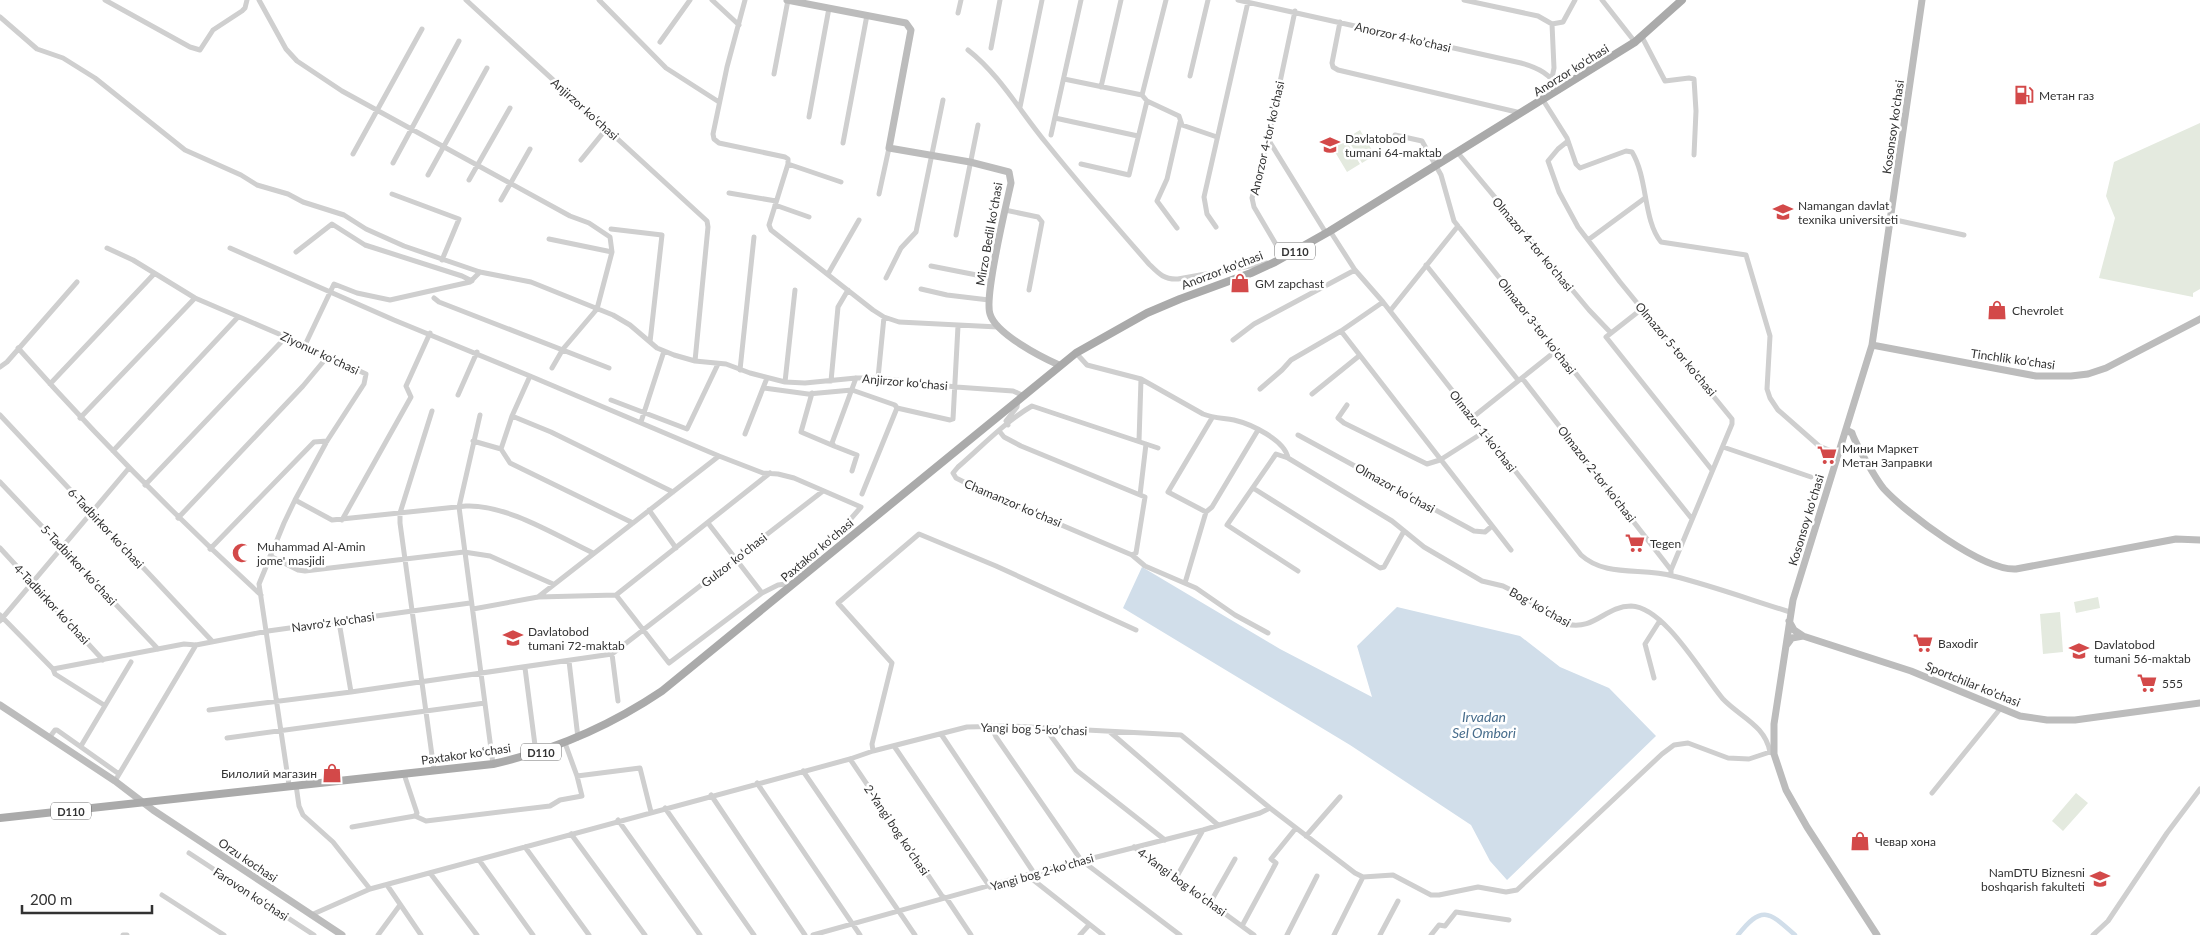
<svg xmlns="http://www.w3.org/2000/svg" width="2200" height="935" viewBox="0 0 2200 935" font-family="Lato,sans-serif">
  <rect width="100%" height="100%" fill="#fff"/>
  <path fill="#e4eadf" d="M2200,123V289L2193,293V297L2099,278L2115,218L2106,196L2114,162Z
    M1360,130L1375,155L1362,163L1347,138Z
    M1345,139L1360,164L1347,172L1332,147Z
    M2098,597L2100,608L2076,613L2074,602Z
    M2060,612L2063,652L2043,654L2040,614Z
    M2076,793L2088,803L2063,831L2052,821Z"/>
  <path fill="#d1deea" d="M1142,567L1280,649L1372,697L1357,646L1397,607L1520,636L1560,667L1609,688L1656,736L1507,880L1490,861L1471,825L1350,745L1123,608Z"/>
  <g fill="none" stroke-linecap="round" stroke-linejoin="round">
    <path stroke="#d1deea" stroke-width="4.5" d="M1738,935C1762,904 1769,912 1795,935"/>
    <path stroke="#cfcfcf" stroke-width="5" d="M105,0L190,47L200,50L213,30L242,11L245,8L247,0
      M259,0L286,49L297,61L342,91L570,216L589,223L610,237L612,252
      M466,0L707,221L708,227L695,361
      M599,0L666,68L719,102
      M712,0L739,25
      M745,0L727,67L713,134L714,139L719,143L785,157L788,159V164L841,182
      M1238,0L1521,63C1539,68 1550,74 1560,90
      M1464,0L1538,16L1552,24L1554,68L1552,78
      M1602,0L1635,42
      M958,13L961,0
      M0,17L37,49L63,58L95,78L185,150L241,175L257,185L288,194L303,202L344,215L366,229L404,246L480,272L531,282L613,315L630,325L657,348L674,355L695,361L726,364L750,373L785,382L805,383L856,378H878L956,387L1013,391L1024,396
      M1340,22L1332,63L1333,67L1338,70L1521,113
      M1552,24L1563,22L1575,0
      M1642,37L1665,81L1689,78L1694,79L1696,111L1694,155
      M660,42L690,0
      M991,48L1000,0
      M968,50C1000,75 1021,113 1047,144C1080,185 1114,224 1149,264C1158,273 1164,280 1178,279L1267,263
      M774,74L788,0
      M1190,76L1208,0
      M1064,79L1142,95L1147,101L1179,116L1182,125L1217,137
      M1101,87L1121,0
      M1142,95L1166,0
      M1543,100L1567,138L1576,164L1580,168L1626,151L1632,152C1648,178 1643,220 1661,242L1746,255L1770,336L1767,389L1770,398L1778,410L1819,446L1839,454
      M1020,107L1042,0
      M809,117L829,8
      M1055,118L1138,136
      M1051,135L1081,0
      M1395,135L1422,141L1441,175L1454,221L1692,519
      M1268,139L1326,233
      M1568,141L1558,149L1548,161L1559,192L1578,227L1620,282L1732,419V424L1671,570V575
      M843,143L867,15
      M1458,153L1589,310L1611,333
      M353,154L422,29
      M581,160L607,128
      M393,163L459,41
      M788,164L769,225L771,230L873,310L884,317L899,322L998,327
      M1081,164L1129,175L1147,101
      M428,175L487,68
      M469,180L510,108
      M729,193L776,201
      M392,194L459,219L442,260
      M879,194L889,148
      M501,200L530,149
      M775,205L809,217
      M1005,210L1038,217L1042,222L1029,290
      M1891,219L1964,235
      M1216,227L1207,214L1204,197L1248,2
      M1177,228L1157,201L1167,179L1180,122
      M611,229L662,235L650,342
      M1330,231L1355,270L1383,302L1581,555C1606,578 1643,567 1673,576C1713,586 1751,600 1790,612
      M956,235L978,125
      M549,239L612,252L597,309L563,349L552,368
      M1588,240L1645,198
      M107,248L133,260L195,298L286,337L366,374L364,384L327,441L295,500L284,523L259,584L289,785
      M230,248L394,320L530,376L512,416
      M296,252L332,224L365,245L462,276L472,281
      M1284,258L1254,207L1252,198L1268,139L1295,11
      M1426,265L1518,380
      M931,266L992,278
      M828,274L859,220
      M886,278L901,248L916,232L943,100
      M921,289L947,295L989,300
      M434,298L439,302L609,368
      M1643,308L1606,337L1712,470
      M1390,311L1458,226
      M1341,331L1511,550
      M1233,340L1254,324L1355,270
      M305,345L334,284L357,293L390,300L470,282L480,272
      M18,348C95,435 176,517 261,595
      M1076,353L1087,365L1141,379L1203,414C1213,418 1223,418 1234,420C1251,424 1285,440 1288,458
      M0,367L7,362L77,282
      M740,370L754,237
      M530,376L719,456
      M878,378L884,317
      M1522,378L1671,570
      M831,381L838,307L848,290
      M785,382L795,290
      M50,384L154,274
      M764,388L808,394L852,390L895,405L897,408L950,420L953,419L958,326
      M1260,389L1282,370L1291,360L1341,331L1383,302
      M812,393L801,432L834,446
      M1312,394L1359,356
      M458,395L477,352
      M611,400L687,429L718,364
      M1347,405L1338,418L1344,423L1427,464L1440,460L1484,432
      M432,411L400,513V523L434,770
      M0,415L212,641
      M480,415L459,507L493,764
      M1473,417L1557,350
      M80,418L195,298
      M1212,418L1168,492L1206,512L1212,507L1258,430
      M641,422L664,351
      M1008,425L1006,421L1017,407L1018,400
      M1000,432L1004,437L1021,446L1145,497L1136,553L1132,555L986,493L956,478L953,473L958,467C981,447 1006,421 1032,406L1158,448
      M745,434L767,378
      M1298,435L1474,531L1485,532L1492,526
      M473,441L501,449L510,463L633,523
      M1139,441L1141,379
      M1723,447L1811,477
      M501,449L512,416L551,432L673,492
      M113,451L238,317
      M852,471L857,455L834,446L832,443L856,378
      M0,482L158,649
      M145,485L286,337
      M1253,488L1380,568L1384,567L1404,531
      M862,494L897,408
      M1140,495L1146,444
      M295,500L332,520L466,506C506,504 557,536 593,553
      M649,510L676,548
      M178,518L303,386L328,356
      M342,520L411,397L406,386L430,333
      M708,523L762,593
      M0,548L103,660
      M210,549L314,442L327,441
      M1132,555L1145,566L1196,588L1235,615L1268,633
      M270,556L298,570L305,571L464,552L490,556L553,584
      M1298,571L1227,525L1276,454L1288,458L1392,521L1424,547L1482,581L1503,586L1515,592L1566,624C1595,631 1605,606 1631,606C1665,607 1703,676 1723,699C1740,717 1765,725 1770,752
      M1185,583L1206,512
      M616,595L669,663L762,593L778,585L794,583
      M616,595L770,473
      M538,597L719,456L763,473L778,474L794,478L861,507L841,530
      M473,609L538,597L616,595
      M0,615L53,669L55,674L104,705
      M0,621L129,468
      M339,622L351,692
      M1136,630L996,566L919,534L838,603L892,663L872,744L873,751L967,727L1009,726L1181,735L1270,808L1355,873L1363,877L1393,875L1431,895H1439L1478,887L1506,892L1517,890L1662,754L1674,745L1688,743L1728,758L1749,759L1770,752L1774,754
      M612,654L618,701
      M569,661L578,738
      M525,668L536,753
      M53,669L184,644L196,645L268,631L470,603
      M1654,678L1645,644L1659,622
      M209,710L351,692L612,654L823,491
      M991,726L996,737L1081,860L1180,935
      M1045,728L1076,770L1165,840
      M1110,732L1218,825
      M941,734L1034,873
      M49,738L55,730H57L119,774
      M227,738L485,703
      M565,743L577,776L640,768L651,812
      M81,746L131,662
      M894,746L990,887
      M850,759L942,896L947,899L971,935
      M803,771L915,935
      M115,781L196,645
      M757,783L860,935
      M296,785L299,806L303,815L333,842L370,889
      M1932,793L2000,709
      M711,795L805,935
      M665,808L754,935
      M415,816L426,821L550,806L560,800L582,796L577,776
      M618,820L700,935
      M352,827L415,816L417,813L404,774
      M571,834L645,935
      M1306,836L1340,797
      M525,847L589,935
      M1134,847L1254,935
      M189,853L314,935
      M479,860L533,935
      M430,873L477,935
      M1027,875L1103,935
      M1176,878L1203,830
      M387,885L421,935
      M162,895L224,935
      M1210,903L1235,859
      M311,915L370,889L850,759L873,751
      M1242,926L1276,863L1271,859L1296,828
      M123,935H127
      M378,935L400,905
      M813,935L1034,873L1203,830L1260,813L1270,808
      M1080,935L1089,925
      M1287,935L1317,876
      M1334,935L1363,877
      M1380,935L1398,901
      M1431,935L1439,925L1445,926L1456,912L1509,920
      M2093,935L2108,921L2167,833L2200,789"/>
    <path stroke="#bcbcbc" stroke-width="7" d="M787,0L906,23L911,30L889,148L970,162L1009,172L1011,183C1006,206 984,296 990,314C996,334 1041,357 1059,365
      M1872,345L2036,376H2071L2088,374L2106,368L2200,319
      M1846,430L1852,433C1855,443 1877,481 1884,489C1907,514 1983,571 2016,569L2176,539L2200,540
      M1803,636L1911,671L2020,716L2047,720H2075L2200,703
      M1786,646L1792,638L1803,636L1794,630L1789,621
      M0,705L115,781L153,810L342,935
      M1877,935L1807,827L1786,790L1774,754V724L1793,600L1872,345L1922,0"/>
    <path stroke="#aaa" stroke-width="8" d="M0,818L493,764C555,750 610,726 662,691L1076,353L1147,313L1180,299L1251,273L1275,262L1330,231L1635,42L1682,0"/>
  </g>
  <defs>
    <symbol id="fuel-bare" viewBox="-9 -9 18 18"><path d="M-5.5-6h7V0h2V4h1.3V-2.5L3-4.5l.8-.8L6-3V5H2.5V1h-1V6h-7ZM-4.2-4.7v3.2H.2V-4.7Z" fill="#d34949" stroke="#fff" stroke-width="2.5" paint-order="stroke"/></symbol>
    <symbol id="school-bare" viewBox="-9 -9 18 18"><path d="M0-5L7-2L0 1L-7-2ZM-4 1L0 2.5L4 1V4Q0 6-4 4Z" fill="#d34949" stroke="#fff" stroke-width="2.5" paint-order="stroke"/></symbol>
    <symbol id="university-bare" viewBox="-9 -9 18 18"><path d="M0-5L7-2L0 1L-7-2ZM-4 1L0 2.5L4 1V4Q0 6-4 4Z" fill="#d34949" stroke="#fff" stroke-width="2.5" paint-order="stroke"/></symbol>
    <symbol id="shop-bare" viewBox="-9 -9 18 18"><path d="M-5-2.5h2.3a2.7 3.5 0 0 1 5.4 0H5L5.5 6h-11ZM-1.5-2.5h3a1.5 2.3 0 0 0-3 0Z" fill="#d34949" stroke="#fff" stroke-width="2.5" paint-order="stroke"/></symbol>
    <symbol id="supermarket-bare" viewBox="-9 -9 18 18"><path d="M-6-5.5h2.5l.6 2H6L4.5 2H-2.5L-4.4-4H-6ZM-1.5 3.2a1.3 1.3 0 1 0 .1 0ZM3 3.2a1.3 1.3 0 1 0 .1 0Z" fill="#d34949" stroke="#fff" stroke-width="2.5" paint-order="stroke"/></symbol>
    <symbol id="mosque-bare" viewBox="-9 -9 18 18"><path d="M3.5-4.9A6 6 0 1 0 3.5 4.9A5 5 0 1 1 3.5-4.9Z" fill="#d34949" stroke="#fff" stroke-width="2.5" paint-order="stroke"/></symbol>
  </defs>
  <g fill-rule="evenodd">
    <use href="#fuel-bare" x="2010" y="81" width="28" height="28"/>
    <use href="#school-bare" x="1316" y="131" width="28" height="28"/>
    <use href="#university-bare" x="1769" y="198" width="28" height="28"/>
    <use href="#shop-bare" x="1226" y="269" width="28" height="28"/>
    <use href="#shop-bare" x="1983" y="296" width="28" height="28"/>
    <use href="#supermarket-bare" x="1813" y="441" width="28" height="28"/>
    <use href="#supermarket-bare" x="1621" y="529" width="28" height="28"/>
    <use href="#mosque-bare" x="228" y="539" width="28" height="28"/>
    <use href="#school-bare" x="499" y="624" width="28" height="28"/>
    <use href="#supermarket-bare" x="1909" y="629" width="28" height="28"/>
    <use href="#school-bare" x="2065" y="637" width="28" height="28"/>
    <use href="#supermarket-bare" x="2133" y="669" width="28" height="28"/>
    <use href="#shop-bare" x="318" y="759" width="28" height="28"/>
    <use href="#shop-bare" x="1846" y="827" width="28" height="28"/>
    <use href="#university-bare" x="2086" y="865" width="28" height="28"/>
  </g>
  <g text-anchor="middle" dominant-baseline="central" stroke-width="5" stroke-linejoin="round" paint-order="stroke">
    <g fill="#fff" stroke="#707070" stroke-width="1">
      <rect x="1275" y="242.5" width="40" height="17" rx="4"/>
      <rect x="521" y="743.5" width="40" height="17" rx="4"/>
      <rect x="51" y="802.5" width="40" height="17" rx="4"/>
    </g>
    <g font-size="11" font-weight="bold" fill="#323232">
      <text x="1295" y="251">D110</text>
      <text x="541" y="752">D110</text>
      <text x="71" y="811">D110</text>
    </g>
    <g font-size="12" fill="#323232" stroke="#fff">
      <text transform="translate(1403 37) rotate(13)">Аnorzor 4-koʼchasi</text>
      <text transform="translate(1571 70) rotate(-32)">Anorzor ko'chasi</text>
      <text transform="translate(585 109) rotate(42)">Anjirzor koʻchasi</text>
      <text transform="translate(1893 127) rotate(-82)">Kosonsoy ko’chasi</text>
      <text transform="translate(1267 138) rotate(-77)">Anorzor 4-tor koʼchasi</text>
      <text transform="translate(989 234) rotate(-80)">Mirzo Bedil koʻchasi</text>
      <text transform="translate(1533 244) rotate(50)">Olmazor 4-tor ko'chasi</text>
      <text transform="translate(1222 270) rotate(-21)">Anorzor ko'chasi</text>
      <text transform="translate(1537 326) rotate(52)">Olmazor 3-tor ko'chasi</text>
      <text transform="translate(1676 349) rotate(50)">Olmazor 5-tor ko'chasi</text>
      <text transform="translate(320 353) rotate(25)">Ziyonur koʻchasi</text>
      <text transform="translate(2013 359) rotate(8)">Tinchlik ko'chasi</text>
      <text transform="translate(905 382) rotate(5)">Anjirzor koʻchasi</text>
      <text transform="translate(1483 431) rotate(52)">Olmazor 1-ko'chasi</text>
      <text transform="translate(1597 474) rotate(52)">Olmazor 2-tor ko'chasi</text>
      <text transform="translate(1395 488) rotate(29)">Olmazor koʻchasi</text>
      <text transform="translate(1013 503) rotate(23)">Chamanzor koʻchasi</text>
      <text transform="translate(1806 520) rotate(-73)">Kosonsoy ko’chasi</text>
      <text transform="translate(106 528) rotate(47)">6-Tadbirkor koʻchasi</text>
      <text transform="translate(817 550) rotate(-40)">Paxtakor koʻchasi</text>
      <text transform="translate(734 560) rotate(-38)">Gulzor koʻchasi</text>
      <text transform="translate(79 565) rotate(47)">5-Tadbirkor koʻchasi</text>
      <text transform="translate(52 604) rotate(47)">4-Tadbirkor koʻchasi</text>
      <text transform="translate(1540 607) rotate(29)">Bogʻ koʻchasi</text>
      <text transform="translate(333 622) rotate(-8)">Navro'z ko'chasi</text>
      <text transform="translate(1973 684) rotate(22)">Sportchilar ko'chasi</text>
      <text transform="translate(1034 729) rotate(2)">Yangi bog 5-koʼchasi</text>
      <text transform="translate(466 754) rotate(-8)">Paxtakor koʻchasi</text>
      <text transform="translate(897 830) rotate(56)">2-Yangi bog koʼchasi</text>
      <text transform="translate(248 860) rotate(34)">Orzu kochasi</text>
      <text transform="translate(1042 872) rotate(-16)">Yangi bog 2-koʼchasi</text>
      <text transform="translate(1182 882) rotate(36)">4-Yangi bog koʼchasi</text>
      <text transform="translate(251 894) rotate(33)">Farovon koʻchasi</text>
    </g>
    <g font-size="12" fill="#323232" stroke="#fff" text-anchor="start">
      <text x="2039" y="95">Метан газ</text>
      <text x="1345" y="138">Davlatobod<tspan x="1345" dy="14">tumani 64-maktab</tspan></text>
      <text x="1798" y="205">Namangan davlat<tspan x="1798" dy="14">texnika universiteti</tspan></text>
      <text x="1255" y="283">GM zapchast</text>
      <text x="2012" y="310">Chevrolet</text>
      <text x="1842" y="448">Мини Маркет<tspan x="1842" dy="14">Метан Заправки</tspan></text>
      <text x="1650" y="543">Tegen</text>
      <text x="257" y="546">Muhammad Al-Amin<tspan x="257" dy="14">jome' masjidi</tspan></text>
      <text x="528" y="631">Davlatobod<tspan x="528" dy="14">tumani 72-maktab</tspan></text>
      <text x="1938" y="643">Baxodir</text>
      <text x="2094" y="644">Davlatobod<tspan x="2094" dy="14">tumani 56-maktab</tspan></text>
      <text x="2162" y="683">555</text>
      <text x="317" y="773" text-anchor="end">Билолий магазин</text>
      <text x="1875" y="841">Чевар хона</text>
      <text x="2085" y="872" text-anchor="end">NamDTU Biznesni<tspan x="2085" dy="14">boshqarish fakulteti</tspan></text>
    </g>
    <g font-size="14" font-style="italic" fill="#486d8c" stroke="#fff">
      <text x="1484" y="716">Irvadan<tspan x="1484" dy="16">Sel Ombori</tspan></text>
    </g>
  </g>
  <path d="M22 905v8h130v-8" fill="none" stroke="#323232" stroke-width="2.5"/>
  <text x="30" y="905" font-size="15" fill="#323232" stroke="#ffffff" stroke-width="4" paint-order="stroke">200 m</text>
</svg>
